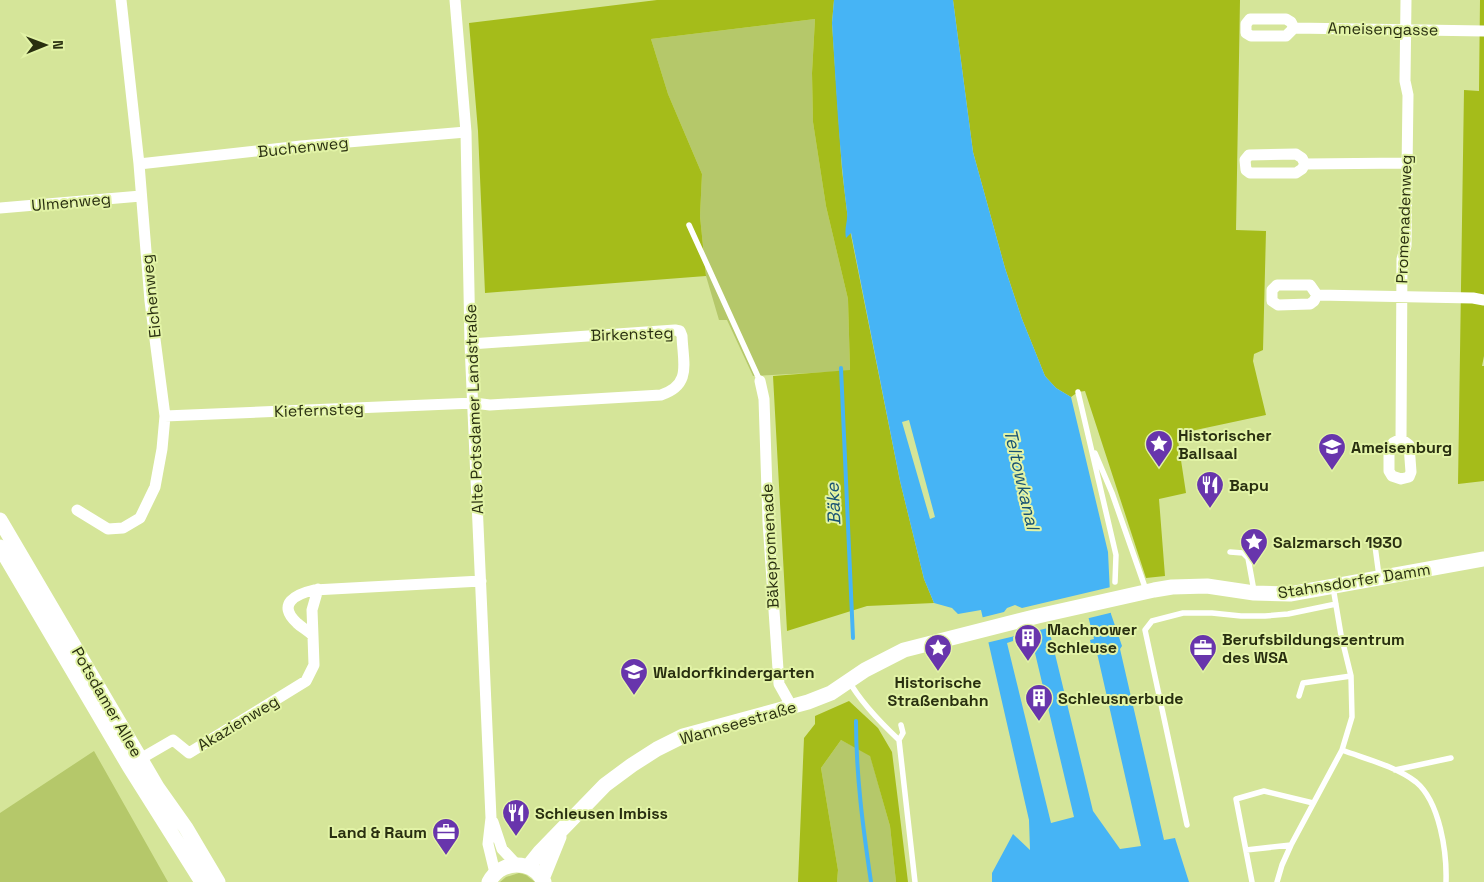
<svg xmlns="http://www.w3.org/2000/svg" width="1484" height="882" viewBox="0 0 1484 882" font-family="'Space Grotesk',sans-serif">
  <rect width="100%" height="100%" fill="#d5e599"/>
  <path fill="#b5c86a" d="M815,19L812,73L813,122L826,206L848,299L850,371L753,376L727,320H719L706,276L700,216L702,174L668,94L651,39Z
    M841,740L870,755L890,826L896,882H837L838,870L821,768Z
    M94,751L168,882H0V813Z
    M519,873L526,875L535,882H500L506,877Z"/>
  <path fill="#a5bc1a" d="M657,0H834L832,23L842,170L848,220L900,481L924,579L934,603L867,606L787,631L773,376L850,370L848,299L826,206L813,122L812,73L815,19L651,39L668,94L702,174L700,216L706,276L485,293L478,131L469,23Z
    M953,0H1240L1236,230L1266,231L1263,350L1254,354L1253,361L1266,415L1177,434L1186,493L1159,499L1165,576L1146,578L1085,391L1078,392L1071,397L1056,388L1045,376L1022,319L1005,268L973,152Z
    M1480,0H1484V356L1482,366H1484V481L1458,484L1464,90L1479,91Z
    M849,701L878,728L892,752L908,882H896L890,826L870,756L841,740L821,768L838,870L837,882H798L804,738L815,724V716Z"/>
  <path fill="#46b4f5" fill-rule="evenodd" d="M834,0H953L973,152L1005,268L1022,319L1045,376L1056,388L1071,397L1108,552L1111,614L1122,646L1120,649L1164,840L1175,838L1189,882H992V873L1013,834L1030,850L1029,820L981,610L958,614L952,608L934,603L924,579L900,481L851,233L846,238C844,228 848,222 847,212C839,149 836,86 832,23ZM1088,616L1094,639L1090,640L1093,653H1097L1141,846L1120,849L1093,811L1048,625ZM1024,634L1028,654L1035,653L1074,817L1051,823L1007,643L1013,641V637Z"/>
  <path fill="#d5e599" d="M909,420L935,517L930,519L902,422Z
    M1111,587L1114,612L986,643L980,618L1004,612L1007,608L1015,605L1022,608Z"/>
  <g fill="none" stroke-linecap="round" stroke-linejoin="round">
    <path stroke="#46b4f5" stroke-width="4" d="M841,368L853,638
      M856,721C856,775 863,828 871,882"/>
    <path stroke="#fff" stroke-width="5.5" d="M689,225L760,381
      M1078,392L1116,555L1115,582
      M1095,453L1112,493L1146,590
      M1375,546L1379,576
      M1230,552L1243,553L1248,558L1254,591
      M849,681C861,703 881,723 899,740L915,882
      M1299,696L1303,683L1351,676
      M899,740L903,733L901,725
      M1342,750C1366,759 1395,766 1416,782C1440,802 1447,853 1446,882
      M1395,770L1451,758
      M1187,825L1145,630L1152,621L1183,613H1212L1241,616H1265L1288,614L1336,604
      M1246,850L1291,845
      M1252,882L1236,799L1264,791L1313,803
      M1277,882L1282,865L1291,845L1342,750L1352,717L1351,676L1341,635L1333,587"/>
    <path stroke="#fff" stroke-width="11" d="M455,0L466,132L470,344L491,818L488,844L495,873
      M1294,28L1291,22L1286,19H1250L1246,24V33L1251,36H1286L1294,28L1484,31
      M139,164L301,146L466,132
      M1305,164L1302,158L1296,154L1249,155L1245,160L1246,170L1250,173H1296L1302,169L1305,164L1407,163
      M0,208L141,196
      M1317,295L1314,301L1310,304L1278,305L1272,301V290L1277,285H1310L1317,295L1473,298L1484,300
      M760,381L764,399L768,522L779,684L788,700L790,707
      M165,416L474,403L490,405L661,395C692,385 683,363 682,336L680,331L675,330L470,344
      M1401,439L1402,259L1406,246L1408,95L1405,81L1406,0
      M1401,439L1409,445L1411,472L1409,477L1401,479L1392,476L1389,471V450L1393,443Z
      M77,510L108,529L123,528L140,518L155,487L162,449L165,416L150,301L139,164L121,0
      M313,636L312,610L318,589
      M135,762L173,740L189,753L306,681L314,665L313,636C308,630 302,628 297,623C276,604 296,594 314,590L481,581
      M493,822L502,849L517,865"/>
    <path stroke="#fff" stroke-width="15" d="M0,520L157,787L186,828L218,882
      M0,547L129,766L202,882
      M528,867L540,852L605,785L632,765L657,749L683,736L808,702L831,693L865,670L904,650L1038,616L1154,590L1172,587L1207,586L1254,593L1290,594L1484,559
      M542,879L559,837
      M489,882C501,860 532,859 544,882"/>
  </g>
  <defs>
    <symbol id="sight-pin" viewBox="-11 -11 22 30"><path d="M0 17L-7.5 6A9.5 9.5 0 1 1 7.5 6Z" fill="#6835ac" stroke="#e2f3a6"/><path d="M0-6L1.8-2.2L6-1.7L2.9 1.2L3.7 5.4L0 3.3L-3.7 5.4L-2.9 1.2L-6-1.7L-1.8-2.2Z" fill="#fff"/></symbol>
    <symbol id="school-pin" viewBox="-11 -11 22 30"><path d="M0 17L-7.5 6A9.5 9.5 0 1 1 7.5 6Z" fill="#6835ac" stroke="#e2f3a6"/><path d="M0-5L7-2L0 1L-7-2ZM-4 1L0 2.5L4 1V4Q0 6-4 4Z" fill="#fff"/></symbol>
    <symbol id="restaurant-pin" viewBox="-11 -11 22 30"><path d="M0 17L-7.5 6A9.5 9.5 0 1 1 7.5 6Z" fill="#6835ac" stroke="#e2f3a6"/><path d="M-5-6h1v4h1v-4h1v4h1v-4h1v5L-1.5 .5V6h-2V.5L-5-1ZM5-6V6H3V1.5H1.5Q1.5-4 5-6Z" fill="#fff"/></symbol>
    <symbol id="building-pin" viewBox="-11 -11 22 30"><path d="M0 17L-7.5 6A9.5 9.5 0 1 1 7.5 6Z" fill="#6835ac" stroke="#e2f3a6"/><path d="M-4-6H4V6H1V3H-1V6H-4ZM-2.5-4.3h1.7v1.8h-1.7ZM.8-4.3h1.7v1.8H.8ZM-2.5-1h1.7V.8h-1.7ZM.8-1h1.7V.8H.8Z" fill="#fff"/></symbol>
    <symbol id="office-pin" viewBox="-11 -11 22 30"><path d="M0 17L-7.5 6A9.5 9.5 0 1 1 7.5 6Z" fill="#6835ac" stroke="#e2f3a6"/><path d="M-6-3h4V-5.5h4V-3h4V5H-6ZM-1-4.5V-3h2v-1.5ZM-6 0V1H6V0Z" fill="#fff"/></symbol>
  </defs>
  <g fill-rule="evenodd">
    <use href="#sight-pin" x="1143" y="428" width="32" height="43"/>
    <use href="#school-pin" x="1316" y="431" width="32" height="43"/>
    <use href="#restaurant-pin" x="1194" y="469" width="32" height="43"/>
    <use href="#sight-pin" x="1238" y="526" width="32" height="43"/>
    <use href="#building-pin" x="1012" y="622" width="32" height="43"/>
    <use href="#sight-pin" x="922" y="632" width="32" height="43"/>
    <use href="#office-pin" x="1187" y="632" width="32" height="43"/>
    <use href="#school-pin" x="618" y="656" width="32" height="43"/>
    <use href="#building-pin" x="1023" y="682" width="32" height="43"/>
    <use href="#restaurant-pin" x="500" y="797" width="32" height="43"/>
    <use href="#office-pin" x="430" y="816" width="32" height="43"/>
  </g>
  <g text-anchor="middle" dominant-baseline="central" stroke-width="4" stroke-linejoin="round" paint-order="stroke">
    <g font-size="16" fill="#292f10" stroke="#e2f3a6">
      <text transform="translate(1383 29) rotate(1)">Ameisengasse</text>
      <text transform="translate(303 147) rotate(-6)">Buchenweg</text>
      <text transform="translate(71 202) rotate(-5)">Ulmenweg</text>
      <text transform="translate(1404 219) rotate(-88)">Promenadenweg</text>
      <text transform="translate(151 296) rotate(-96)">Eichenweg</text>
      <text transform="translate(632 334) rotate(-2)">Birkensteg</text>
      <text transform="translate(474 409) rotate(-92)">Alte Potsdamer Landstraße</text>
      <text transform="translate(319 410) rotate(-2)">Kiefernsteg</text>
      <text transform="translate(770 546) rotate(-93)">Bäkepromenade</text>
      <text transform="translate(1354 581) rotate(-9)">Stahnsdorfer Damm</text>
      <text transform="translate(107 702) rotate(60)">Potsdamer Allee</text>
      <text transform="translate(238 723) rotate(-31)">Akazienweg</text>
      <text transform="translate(738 723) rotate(-16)">Wannseestraße</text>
    </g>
    <g font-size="16" font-weight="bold" fill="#292f10" stroke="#e2f3a6" text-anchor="start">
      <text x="1178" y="435">Historischer<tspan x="1178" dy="18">Ballsaal</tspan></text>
      <text x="1351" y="447">Ameisenburg</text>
      <text x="1229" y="485">Bapu</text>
      <text x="1273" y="542">Salzmarsch 1930</text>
      <text x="1047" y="629">Machnower<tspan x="1047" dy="18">Schleuse</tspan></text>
      <text x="1222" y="639">Berufsbildungszentrum<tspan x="1222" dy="18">des WSA</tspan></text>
      <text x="653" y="672">Waldorfkindergarten</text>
      <text x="938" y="682" text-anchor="middle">Historische<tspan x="938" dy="18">Straßenbahn</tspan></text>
      <text x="1058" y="698">Schleusnerbude</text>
      <text x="535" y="813">Schleusen Imbiss</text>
      <text x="427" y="832" text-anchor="end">Land &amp; Raum</text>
    </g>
    <g font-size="18" font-style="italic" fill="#195374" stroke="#e2f3a6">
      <text transform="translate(1022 479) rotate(77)">Teltowkanal</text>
      <text transform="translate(833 504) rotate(-93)">Bäke</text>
    </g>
  </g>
  <g transform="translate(45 45) rotate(89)" stroke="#e2f3a6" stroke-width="4" paint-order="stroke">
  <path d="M0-4L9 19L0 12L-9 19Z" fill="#292f10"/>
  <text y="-8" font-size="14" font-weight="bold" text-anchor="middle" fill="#292f10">N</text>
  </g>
</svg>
